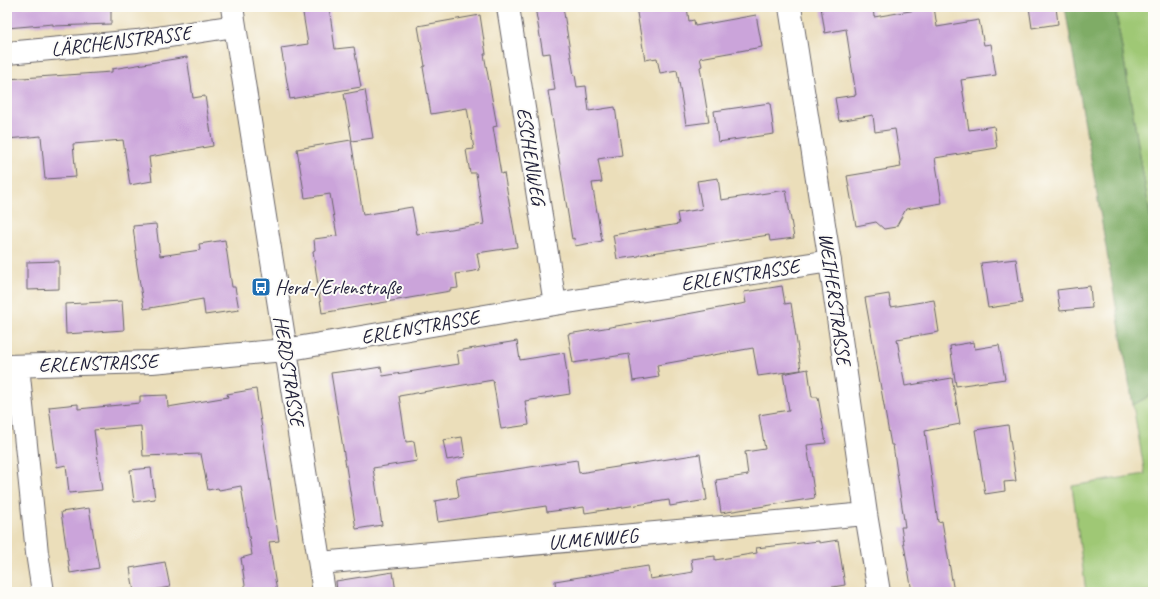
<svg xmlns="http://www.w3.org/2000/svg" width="1160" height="599" viewBox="0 0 1160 599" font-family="Caveat,sans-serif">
  <rect width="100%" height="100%" fill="#fdfcf7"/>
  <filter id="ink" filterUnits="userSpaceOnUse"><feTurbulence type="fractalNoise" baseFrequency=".025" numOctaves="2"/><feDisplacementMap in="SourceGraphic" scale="8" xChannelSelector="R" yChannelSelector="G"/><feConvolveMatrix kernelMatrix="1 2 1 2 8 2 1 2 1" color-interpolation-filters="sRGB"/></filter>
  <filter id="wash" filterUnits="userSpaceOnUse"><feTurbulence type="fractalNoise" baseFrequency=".012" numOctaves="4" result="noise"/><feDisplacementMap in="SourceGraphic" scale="16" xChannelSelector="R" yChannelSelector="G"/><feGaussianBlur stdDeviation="0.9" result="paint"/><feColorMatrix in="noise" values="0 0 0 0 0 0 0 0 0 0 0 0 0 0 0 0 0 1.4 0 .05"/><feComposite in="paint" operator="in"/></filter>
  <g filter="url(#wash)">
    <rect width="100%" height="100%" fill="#ebdeba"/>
    <path fill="#9fc874" stroke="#607558" d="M1115,7H1153V233Z
      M1153,394V592H1086L1072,486L1145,474L1133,405Z"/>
    <path fill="#7fac66" stroke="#506750" d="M1065,7H1115L1153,233V394L1133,405Z"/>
    <g id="blocks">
      <path fill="#cba4da" d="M7,7H111V24L53,26V24L7,28Z
        M302,7H329L335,49L354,47L361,87L290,99L281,48L308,44Z
        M535,7H563L574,76L575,75L577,87L586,86L589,111L615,107L622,155L598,159L602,182L592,183L602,241L575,246L574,238L572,239L548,91L555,90L550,53L543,54Z
        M636,7H687L689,21L694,20L695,26L756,15L762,47L700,58L702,66L700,67L709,122L686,125L677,70L660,73L657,58L645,60Z
        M821,7H873L874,17L934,7L937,27L979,20L984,45L991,44L996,75L961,80L969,130L994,126L997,148L935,158L942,203L906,209L896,227L884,229L876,222L856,226L847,176L901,167L895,129L875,132L873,115L839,121L835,98L856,95L846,29L825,33Z
        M1029,7H1056L1058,24L1032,28Z
        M480,15L486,54H484L497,126L493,127L501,174L504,173L517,247L477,253L480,270L456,274L458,288L450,289V291L322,313L313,251L315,250L314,239L337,236L330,194L305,198L297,149L351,140L363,215L412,207L417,234L484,224L476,173H470L466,150L474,149L467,108L431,114L423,67L425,66L418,26Z
        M187,57L193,98L205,96L213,146L149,157L152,181L130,185L123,140L73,144L76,177L45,179L41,136L7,139V110L10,109L7,79L112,72V69Z
        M365,90L373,138L352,141L344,94Z
        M770,103L774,134L718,142L714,111Z
        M718,178L721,200L786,190L794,238L770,241L769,235L639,255V256L617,259L613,235L679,224L677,213L702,209L697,181Z
        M156,224L160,256L200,250L199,244L225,240L232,287H235L239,310L205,315L203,299L144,309L136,260H137L133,226Z
        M1016,259L1022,303L988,308L981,263Z
        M59,261V289L27,290V262Z
        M782,286L785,304L791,303L801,370L758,376L753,348L657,365L659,377L633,381L629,354L573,363L568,334L671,317L746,303L744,292Z
        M1090,286L1092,308L1060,311L1057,290Z
        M889,294L891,307L934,300L939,332L897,339L905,386L952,378L960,424L925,431L938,522L942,521L954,592H912L901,527H905L893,445H891L865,298Z
        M122,301L124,330L66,334L65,304Z
        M517,341L520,360L564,353L570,394L525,401L529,425L501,429L493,380L399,396L406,442L414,441L417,461L373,468L382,525L356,529L331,373L362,369V370L381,367L383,376L459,364L457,351Z
        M974,342L975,349L999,345L1005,379L956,386L950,346Z
        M808,369L812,397H818L826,443L807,445L815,498L721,513L716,480L748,475L745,452L765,449L759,415L789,410L783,374Z
        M256,389L279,541L269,542L277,592H246L241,558L252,555L241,486L219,490L218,488L208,490L201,454L143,456L141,426L94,430L102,490L69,493L66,465L57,467L49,407L78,404V409L140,403V396L167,395L168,407L228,397L227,394Z
        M1008,425L1016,481L1004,482L1005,491L985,494L975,430Z
        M462,437L465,457L447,460L443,440Z
        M700,454L707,500L670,506L669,500L585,513L584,507L547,512L546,506L438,522L435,501L459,497L456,478L577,460L579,473Z
        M151,468L155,499L134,502L130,470Z
        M89,508L99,568L70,573L61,512Z
        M838,540L845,585L815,590L816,592H556L555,581L648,566L650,579L693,572L691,559L715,556V560L757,553L756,548L819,541V543Z
        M165,562L170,587L142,592H134L130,568Z
        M393,572L396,592H337L336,581Z"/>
    </g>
  </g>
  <g filter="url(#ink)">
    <use href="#blocks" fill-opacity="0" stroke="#686467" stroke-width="1"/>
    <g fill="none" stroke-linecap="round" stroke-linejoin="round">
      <defs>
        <path id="minor" d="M232,7L324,592
          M508,7L555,304
          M790,7L831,269L866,514L879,592
          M7,53L137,41L235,26
          M7,366L152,362L285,350L555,304L830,261
          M18,366L37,553L43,592
          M320,563L866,514"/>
      </defs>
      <use href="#minor" stroke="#686467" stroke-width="24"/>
      <use href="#minor" stroke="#fff" stroke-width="22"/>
    </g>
  </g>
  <defs>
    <symbol id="bus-square" viewBox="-11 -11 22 22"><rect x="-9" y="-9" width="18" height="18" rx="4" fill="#1f6fb2" stroke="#fdfcf7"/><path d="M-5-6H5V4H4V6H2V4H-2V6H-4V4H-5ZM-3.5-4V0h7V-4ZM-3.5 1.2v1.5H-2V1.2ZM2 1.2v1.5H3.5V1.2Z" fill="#fff"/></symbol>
  </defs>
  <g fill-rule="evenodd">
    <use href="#bus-square" x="250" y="276" width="22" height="22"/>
  </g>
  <g text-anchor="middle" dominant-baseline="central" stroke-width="4" stroke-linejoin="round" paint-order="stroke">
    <g font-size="20" fill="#22223b" stroke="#fdfcf7">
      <text transform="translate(121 41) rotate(-7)">LÄRCHENSTRASSE</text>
      <text transform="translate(531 156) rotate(81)">ESCHENWEG</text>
      <text transform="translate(740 275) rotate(-9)">ERLENSTRASSE</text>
      <text transform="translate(835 299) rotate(82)">WEIHERSTRASSE</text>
      <text transform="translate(420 327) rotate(-10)">ERLENSTRASSE</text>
      <text transform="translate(98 363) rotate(-2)">ERLENSTRASSE</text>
      <text transform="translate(289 371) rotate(81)">HERDSTRASSE</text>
      <text transform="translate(593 539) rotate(-5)">ULMENWEG</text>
    </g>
    <g font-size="20" fill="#22223b" stroke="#fdfcf7" text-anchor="start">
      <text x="275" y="287">Herd-/Erlenstraße</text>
    </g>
  </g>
  <rect width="1160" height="599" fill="none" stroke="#fdfcf7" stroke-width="24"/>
</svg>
